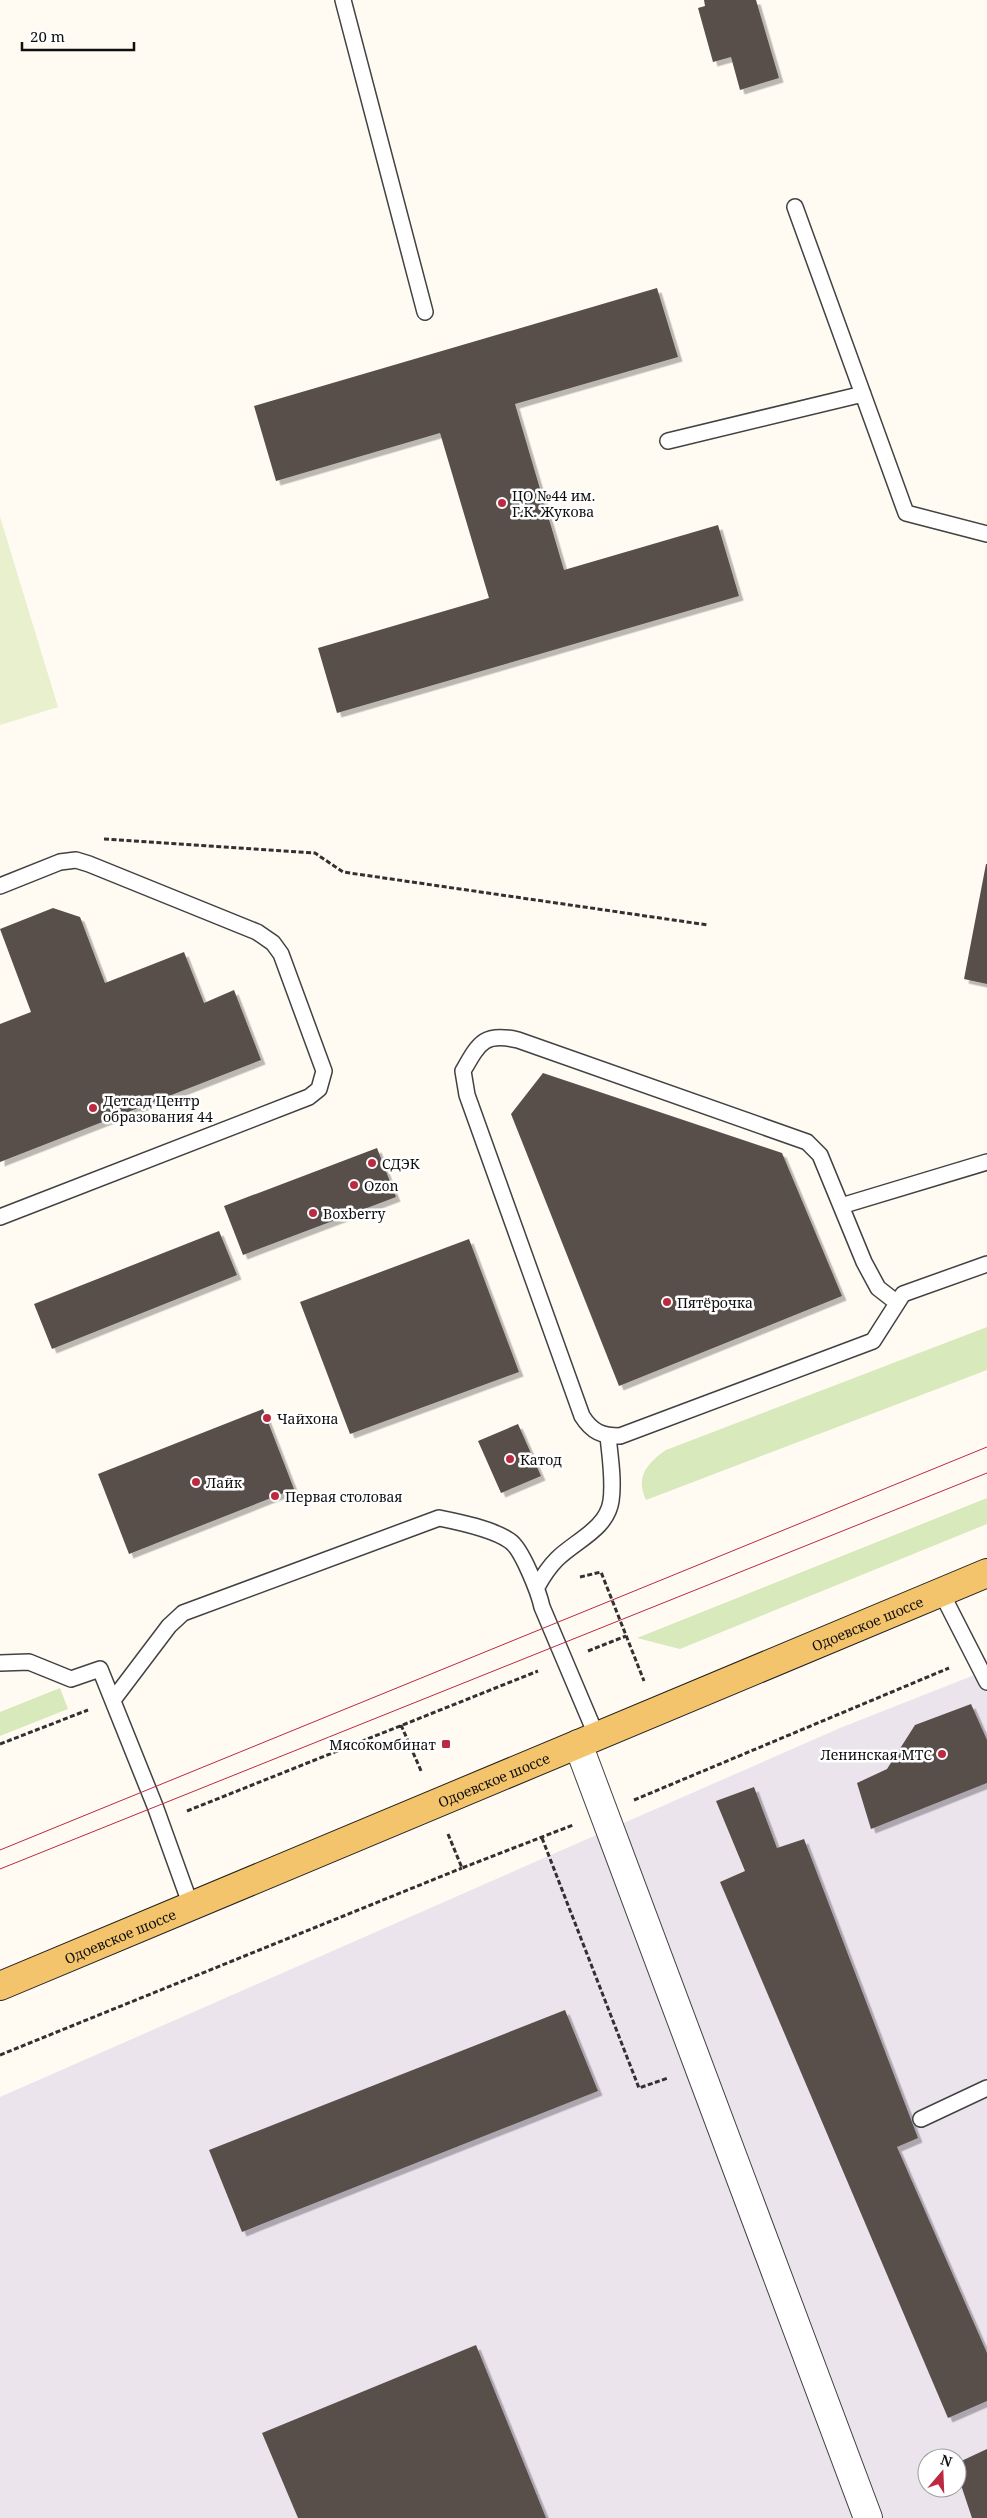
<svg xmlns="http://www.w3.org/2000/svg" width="987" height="2518" viewBox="0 0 987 2518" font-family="'Noto Serif',serif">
  <defs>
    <filter id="shadow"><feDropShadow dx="4.5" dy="4.5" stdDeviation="0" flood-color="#0004"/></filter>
  </defs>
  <rect width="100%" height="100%" fill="#fffbf2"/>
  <path fill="#ebe4ed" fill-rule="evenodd" d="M987,1670V2518H0V2097L840,1728ZM927,2458H957V2488H927Z"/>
  <path fill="#d8e9bc" d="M987,1327V1370L646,1500C635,1477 647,1463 666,1450Z
    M987,1498V1524L680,1649L637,1638Z
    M60,1688L68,1709L0,1736V1712Z"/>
  <path fill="#e8f0cd" d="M0,517L58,707L0,725Z"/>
  <path fill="#584f4c" filter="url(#shadow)" d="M704,0H756L779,78L740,90L731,57L713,62L698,8L705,6Z
    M657,288L678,357L515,404L564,570L718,525L739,596L337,713L318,648L489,598L440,433L276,481L254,406Z
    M986,864H987V984L964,979Z
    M53,908L80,917L105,983L184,952L204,1003L234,990L261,1060L0,1162V1024L31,1012L0,929Z
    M543,1073L782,1153L842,1296L619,1386L511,1114Z
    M377,1148L396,1197L243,1255L224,1206Z
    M219,1231L237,1275L52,1349L34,1304Z
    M469,1239L519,1372L350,1434L300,1302Z
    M263,1409L294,1489L129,1554L98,1474Z
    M518,1424L541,1476L501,1493L478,1441Z
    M971,1704L987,1740V1783L871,1829L857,1783L887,1769L915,1725Z
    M754,1787L777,1848L804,1839L918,2138L897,2147L987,2353V2401L948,2418L720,1882L745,1871L716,1801Z
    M565,2010L598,2091L242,2232L209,2150Z
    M476,2345L546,2518H298L262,2433Z
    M987,2449V2518H972L957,2473V2463Z"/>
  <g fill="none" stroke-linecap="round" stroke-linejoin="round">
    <defs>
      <path id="service" d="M343,0L425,312
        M795,207L906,513L987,534
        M668,441L863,394
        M0,886L60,862L76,860L89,864L257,932L273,943L281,954L324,1071L319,1089L309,1097L0,1217
        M841,1206L987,1162
        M896,1302L878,1288L864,1262L820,1155L807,1142L518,1040C484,1032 479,1043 463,1071L467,1095L582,1416C592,1432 602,1436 620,1436L873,1341L903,1294L987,1264
        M537,1587C543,1576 549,1567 557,1559C575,1541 607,1529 611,1501C614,1480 610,1457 608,1436
        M941,1592L987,1682
        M0,1663L29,1662L71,1679L100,1669L155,1806L191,1906
        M113,1700L169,1626L183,1613L439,1518C459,1522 493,1529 510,1541C522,1549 539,1593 542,1607L597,1737
        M921,2119L987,2088"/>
      <path id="minor" d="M578,1744L868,2518"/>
      <g id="primary">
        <path id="s1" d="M0,1986L987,1573"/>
      </g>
    </defs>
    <use href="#service" stroke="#424242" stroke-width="18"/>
    <use href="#minor" stroke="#424242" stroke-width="30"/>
    <use href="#primary" stroke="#202020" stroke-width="30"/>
    <path stroke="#313131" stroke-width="3" stroke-dasharray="5 2.5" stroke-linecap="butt" d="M104,839L315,853L343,872L708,925
      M580,1577L601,1572L644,1681
      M588,1651L626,1636
      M401,1725L422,1773
      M0,1744L88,1710
      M634,1800L949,1668
      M187,1811L538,1671
      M448,1834L462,1868L573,1825
      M542,1838L639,2088L668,2078
      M0,2055L462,1868"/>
    <use href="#service" stroke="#fff" stroke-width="15"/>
    <use href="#minor" stroke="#fff" stroke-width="28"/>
    <use href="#primary" stroke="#f4c46c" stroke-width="28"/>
    <path stroke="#bc2a41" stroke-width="1" d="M0,1850L987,1447
      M0,1869L987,1473"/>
  </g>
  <g fill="#bc2a41" stroke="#fff" stroke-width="2">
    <circle cx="502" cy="503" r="5"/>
    <circle cx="93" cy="1108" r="5"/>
    <circle cx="372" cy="1163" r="5"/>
    <circle cx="354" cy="1185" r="5"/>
    <circle cx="313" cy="1213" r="5"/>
    <circle cx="667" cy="1302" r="5"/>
    <circle cx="267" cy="1418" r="5"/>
    <circle cx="510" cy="1459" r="5"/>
    <circle cx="196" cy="1482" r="5"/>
    <circle cx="275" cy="1496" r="5"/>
    <rect x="441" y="1739" width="10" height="10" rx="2.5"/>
    <circle cx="942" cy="1754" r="5"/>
  </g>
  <g text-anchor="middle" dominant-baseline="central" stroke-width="5" stroke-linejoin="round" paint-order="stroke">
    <g font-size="14" fill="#0f0f0f" stroke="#fff" text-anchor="start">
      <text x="512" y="495">ЦО №44 им.<tspan x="512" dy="16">Г.К. Жукова</tspan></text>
      <text x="103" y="1100">Детсад Центр<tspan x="103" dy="16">образования 44</tspan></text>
      <text x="382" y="1163">СДЭК</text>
      <text x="364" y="1185">Ozon</text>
      <text x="323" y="1213">Boxberry</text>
      <text x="677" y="1302">Пятёрочка</text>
      <text x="277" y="1418">Чайхона</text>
      <text x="520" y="1459">Катод</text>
      <text x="206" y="1482">Лайк</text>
      <text x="285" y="1496">Первая столовая</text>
      <text x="436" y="1744" text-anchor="end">Мясокомбинат</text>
      <text x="932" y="1754" text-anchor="end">Ленинская МТС</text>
    </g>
    <g font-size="14" fill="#0f0f0f" stroke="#fff">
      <text stroke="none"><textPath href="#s1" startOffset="940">Одоевское шоссе</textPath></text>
      <text stroke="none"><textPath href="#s1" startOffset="535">Одоевское шоссе</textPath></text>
      <text stroke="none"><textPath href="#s1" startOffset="130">Одоевское шоссе</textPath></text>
    </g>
  </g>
  <g transform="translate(942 2473) rotate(19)"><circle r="24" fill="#ffffff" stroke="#9f9f9f"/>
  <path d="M0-4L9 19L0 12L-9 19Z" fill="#bc2a41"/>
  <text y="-8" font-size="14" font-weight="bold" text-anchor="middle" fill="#0f0f0f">N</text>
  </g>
  <path d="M22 42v8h112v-8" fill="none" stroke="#0f0f0f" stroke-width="2.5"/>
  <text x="30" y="42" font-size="15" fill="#0f0f0f" stroke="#ffffff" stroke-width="4" paint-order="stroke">20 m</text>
</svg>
